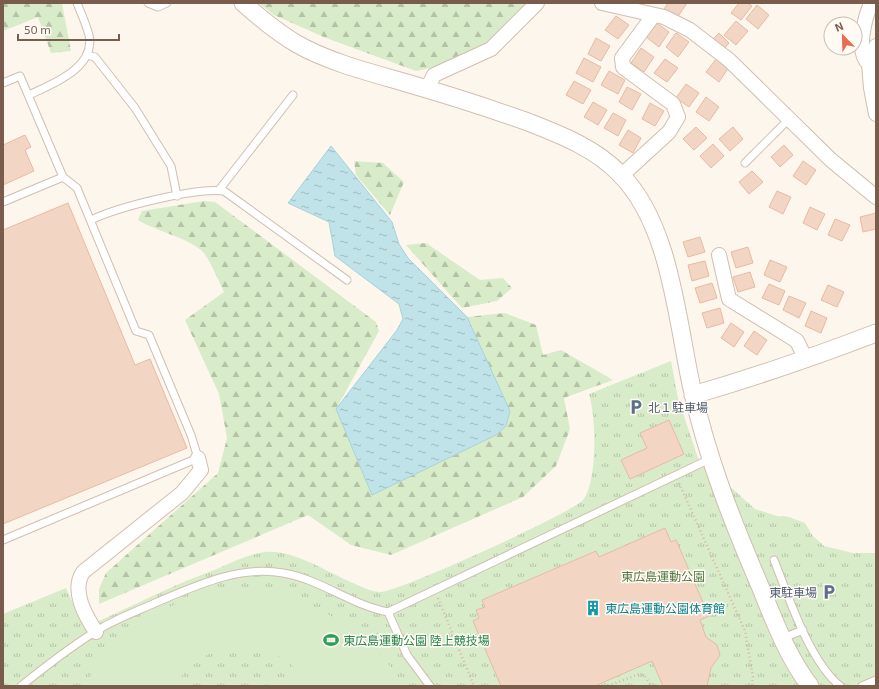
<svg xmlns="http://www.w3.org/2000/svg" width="879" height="689" viewBox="0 0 879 689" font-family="'Exo 2','Noto Sans JP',sans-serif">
  <defs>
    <pattern id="forest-firs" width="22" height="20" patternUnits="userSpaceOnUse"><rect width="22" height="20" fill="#d8ecc9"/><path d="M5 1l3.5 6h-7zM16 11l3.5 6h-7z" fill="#b4c2a5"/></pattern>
    <pattern id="park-tufts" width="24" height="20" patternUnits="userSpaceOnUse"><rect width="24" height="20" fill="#d8ecc9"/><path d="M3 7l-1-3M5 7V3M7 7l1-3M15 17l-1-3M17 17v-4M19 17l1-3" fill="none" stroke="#b4c2a5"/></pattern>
    <pattern id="water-ripples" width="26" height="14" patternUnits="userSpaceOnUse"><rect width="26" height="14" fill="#bfe3e8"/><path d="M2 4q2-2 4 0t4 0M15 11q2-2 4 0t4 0" fill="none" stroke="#a0bbbe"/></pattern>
  </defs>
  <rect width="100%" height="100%" fill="#fdf6ec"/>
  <path fill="url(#forest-firs)" d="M3,3H62L71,51L51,53L38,17L3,31Z
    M259,3H527L485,49L452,64L416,71L326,38L274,15Z
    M354,161L383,163L404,182L390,215L356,175Z
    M204,201L215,202L376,322L379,331L336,409L372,495L496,435L506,426L510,411L467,317L505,313L536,325L543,355L561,350L613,380L564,398L570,429L556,466L523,497L391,555L351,545L308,515L99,604V589L106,573L218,473L227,438L219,394L185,320L224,292C220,283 208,256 202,251C184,236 158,232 138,220L142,211Z
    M426,243L480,280L503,278L512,288L497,301L462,308L406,245Z"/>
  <path fill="url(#park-tufts)" d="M671,361L678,398L698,458L755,509L777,516L789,517L805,523L813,536L824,546L853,553H876V686H3V614L66,588L84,628C126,609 166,588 209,572C228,565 244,555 265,552C293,549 327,572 353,583C362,587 371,592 381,592C398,592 572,513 583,500C598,481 596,416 589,394Z"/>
  <path fill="#d8ecc9" d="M236,588C251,588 268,588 282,592C297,596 311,605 324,612C361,634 381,649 403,686H308C282,635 202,633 176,686H86C90,678 94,669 99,662C129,620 187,594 236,588Z
    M295,672L301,686H263Z"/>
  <path fill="url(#water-ripples)" stroke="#a5d3da" d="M331,146L392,222L399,244L408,258L467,317L510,411L506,426L496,435L372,495L336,409L397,330L403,319L399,304L335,256L329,222L288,203Z"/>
  <path fill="#f3d5c3" stroke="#e6bba3" d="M668,3H687L677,18L664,9Z
    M739,3H748L752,6L741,20L731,13Z
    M757,5L769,15L758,29L746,19Z
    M616,16L629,25L618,39L605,30Z
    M736,21L748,31L736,45L724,35Z
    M657,23L669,32L659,47L646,37Z
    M676,33L689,42L678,57L666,47Z
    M719,33L729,43L723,50L712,40Z
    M596,38L610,46L601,61L588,54Z
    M641,48L654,57L644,72L631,63Z
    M584,58L601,67L593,82L576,73Z
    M717,58L729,67L719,82L706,72Z
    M665,59L678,68L667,82L654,73Z
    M609,71L625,80L618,94L601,85Z
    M574,81L591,90L583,104L566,95Z
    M686,84L699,93L689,107L676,98Z
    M627,87L641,94L632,110L619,102Z
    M706,97L719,107L709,121L696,112Z
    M593,102L607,110L598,125L584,117Z
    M650,103L664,111L655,126L642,119Z
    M613,113L626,120L618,136L604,128Z
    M696,127L707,138L694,150L683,139Z
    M733,127L743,139L730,151L719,139Z
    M628,130L641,138L633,153L619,145Z
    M25,135L31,147L25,150L34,171L3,185V145Z
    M713,144L724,156L711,168L700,156Z
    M784,145L793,155L780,167L771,157Z
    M803,161L816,170L806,185L793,176Z
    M752,171L763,182L749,194L739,182Z
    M777,191L791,197L783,214L769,207Z
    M68,203L135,365L150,359L187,448L3,524V230Z
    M810,207L825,214L817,230L803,223Z
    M876,213V229L863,232L860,217Z
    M835,219L850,225L842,241L828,235Z
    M700,237L705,252L688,257L683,242Z
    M748,247L753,263L736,268L731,252Z
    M770,260L787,267L780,282L764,275Z
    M705,261L709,276L692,281L688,265Z
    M750,272L755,287L738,292L733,277Z
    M712,283L717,298L700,303L695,288Z
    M769,284L785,291L779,305L762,298Z
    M828,285L844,292L837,307L821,300Z
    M789,296L806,303L799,318L783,310Z
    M720,308L724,323L707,328L702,313Z
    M811,311L827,318L821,333L805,326Z
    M731,323L744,332L734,347L721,338Z
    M754,331L767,340L757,355L744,346Z
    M669,420L684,454L630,479L621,460L647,448L640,433Z
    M665,528L671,542L676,540L709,616L700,620L706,637L717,645L720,655L711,668L707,686H663L652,661L595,686H501L473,621L479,618L476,610L485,607L482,600L596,551L599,557Z"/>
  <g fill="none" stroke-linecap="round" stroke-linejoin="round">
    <defs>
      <path id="service" d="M148,3L158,7L167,3
        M87,55L95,57L135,108L171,166L177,196
        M3,83L20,76L63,177L3,202
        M29,95C52,84 96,68 89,35C86,24 81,13 77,3
        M745,163L789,119
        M219,190L293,95
        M91,220C118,207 196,187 224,191L347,280
        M3,540L198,458L191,435L149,335L136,331L77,188L63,177
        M774,560C789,598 809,660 840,686
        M388,612L407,655L430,686
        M783,638L803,630
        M21,686C46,666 75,643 103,627C119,618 137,611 155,603C195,586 239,565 283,573C320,579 351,605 388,612L710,459
        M862,686L876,680"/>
      <path id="minor" d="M602,3L664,17L690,30L729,60L831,160L876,197
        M876,46L869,64L871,88L876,114
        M869,64C855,52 865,18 871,3
        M427,89L434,75L491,49L537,3
        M622,175L669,132L678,117L673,104L623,67L622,58L653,16
        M719,255L729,299L797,341L806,360
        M96,632C85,615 71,591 83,572L182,493L201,470L198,458"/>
      <path id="tertiary" d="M243,3C260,18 278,33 297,44C329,62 368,72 403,82C445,94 486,107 528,122C561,135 595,148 620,174C672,226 677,325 693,393C708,460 733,523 760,586C774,620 787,656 810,686
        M693,395C755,377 816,356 876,333"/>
    </defs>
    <use href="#service" stroke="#d1beb0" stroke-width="9"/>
    <use href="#minor" stroke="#d1beb0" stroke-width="16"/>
    <use href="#tertiary" stroke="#d1beb0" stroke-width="19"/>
    <path stroke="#d9b8a5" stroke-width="2.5" stroke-dasharray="1 3" stroke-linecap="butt" d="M679,483L745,631L753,677L752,686
      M438,598L474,686
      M608,686L639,674L645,676L651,686"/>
    <use href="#service" stroke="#fff" stroke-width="7"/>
    <use href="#minor" stroke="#fff" stroke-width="14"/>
    <use href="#tertiary" stroke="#fff" stroke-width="17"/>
  </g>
  <defs>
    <symbol id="parking-bare" viewBox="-9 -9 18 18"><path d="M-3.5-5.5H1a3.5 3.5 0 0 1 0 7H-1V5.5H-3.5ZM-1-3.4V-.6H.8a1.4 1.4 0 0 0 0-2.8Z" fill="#5c6f8a" stroke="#fffaf3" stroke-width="2.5" paint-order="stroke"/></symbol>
    <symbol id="building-bare" viewBox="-9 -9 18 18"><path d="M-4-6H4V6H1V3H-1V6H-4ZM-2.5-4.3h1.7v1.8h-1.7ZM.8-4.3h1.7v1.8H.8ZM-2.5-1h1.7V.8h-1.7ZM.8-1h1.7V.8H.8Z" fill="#0f9aa8" stroke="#fffaf3" stroke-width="2.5" paint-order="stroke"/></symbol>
    <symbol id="stadium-bare" viewBox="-9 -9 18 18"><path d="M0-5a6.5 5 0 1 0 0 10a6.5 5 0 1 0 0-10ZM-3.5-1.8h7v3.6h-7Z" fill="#2e9e5b" stroke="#fffaf3" stroke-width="2.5" paint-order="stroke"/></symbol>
  </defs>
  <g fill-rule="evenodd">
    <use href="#parking-bare" x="625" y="396" width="22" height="22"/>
    <use href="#parking-bare" x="818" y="581" width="22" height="22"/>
    <use href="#building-bare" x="582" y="597" width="22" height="22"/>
    <use href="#stadium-bare" x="320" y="629" width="22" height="22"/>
  </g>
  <g text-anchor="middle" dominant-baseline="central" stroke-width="3" stroke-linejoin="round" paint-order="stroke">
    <g font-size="12" fill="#4e5e75" stroke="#fffaf3" text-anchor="start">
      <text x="648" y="407">北１駐車場</text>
      <text x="817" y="592" text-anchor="end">東駐車場</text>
    </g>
    <g font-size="12" fill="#537a41" stroke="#fffaf3">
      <text x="663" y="576">東広島運動公園</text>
    </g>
    <g font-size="12" fill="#0d838f" stroke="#fffaf3" text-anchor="start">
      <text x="605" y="608">東広島運動公園体育館</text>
    </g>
    <g font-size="12" fill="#27864d" stroke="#fffaf3" text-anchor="start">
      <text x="343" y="640">東広島運動公園 陸上競技場</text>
    </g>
  </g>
  <rect width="879" height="689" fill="none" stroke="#7a5c4d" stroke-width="8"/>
  <g transform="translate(843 36) rotate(337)"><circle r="19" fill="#fffaf3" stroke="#cabbb1"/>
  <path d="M0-3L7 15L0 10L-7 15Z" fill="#e76f51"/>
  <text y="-6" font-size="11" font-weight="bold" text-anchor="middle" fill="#7a5c4d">N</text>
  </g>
  <path d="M18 34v6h101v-6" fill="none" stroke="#7a5c4d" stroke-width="2"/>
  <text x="24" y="34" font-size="12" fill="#7a5c4d" stroke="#fffaf3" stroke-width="3" paint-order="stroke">50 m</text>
</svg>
